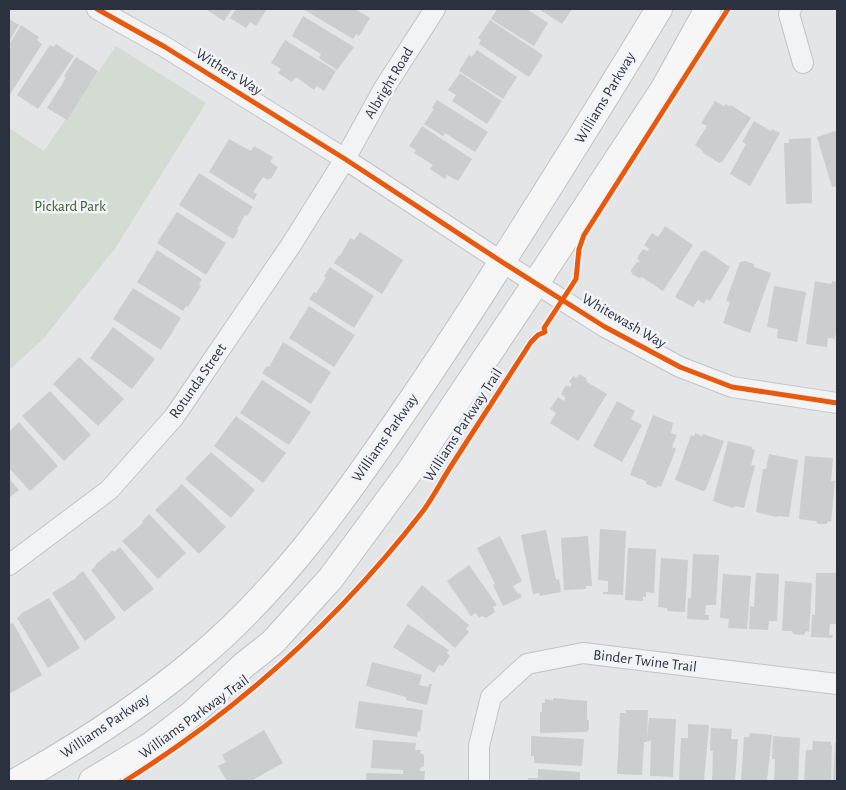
<svg xmlns="http://www.w3.org/2000/svg" width="846" height="790" viewBox="0 0 846 790" font-family="'Alegreya Sans',sans-serif">
  <rect width="100%" height="100%" fill="#e3e5e7"/>
  <path fill="#d3dbd3" d="M116,46L206,103L116,247L44,338L9,370V128L44,151Z"/>
  <path fill="#cbcdcf" d="M208,9H232L224,21L207,10Z
    M236,9H267L256,26L250,22L246,28L230,18Z
    M303,9H355L370,18L359,36L356,34L353,39Z
    M497,9H527L548,23L534,46L491,19Z
    M539,9H572L562,24Z
    M303,16L354,47L337,70L319,58L321,54L292,36Z
    M9,19L19,25L9,42Z
    M490,20L543,55L529,77L479,44L481,40L478,38Z
    M21,25L39,37L37,40L42,44L9,96V50L11,47L9,45Z
    M285,40L336,71L324,91L317,86L314,90L296,77L292,82L278,73L281,69L271,63Z
    M56,44L74,56L38,109L17,95L50,45L54,47Z
    M477,50L517,77L503,99L459,71L469,55L472,57Z
    M76,57L98,71L67,120L47,108L66,78L64,76Z
    M460,73L502,101L487,124L452,101L456,95L448,90Z
    M437,100L488,132L475,152L445,133L443,136L424,124L434,109L432,108Z
    M715,101L724,106L726,104L730,107L731,105L751,118L722,162L719,163L702,152L703,151L695,145L707,126L701,123Z
    M754,121L771,131L772,129L780,133L750,186L730,174L746,144L742,142Z
    M422,126L472,159L458,181L447,175L445,179L430,169L433,165L414,153L416,150L409,146Z
    M835,131L837,134V186L832,187L817,137Z
    M811,138L812,203L786,204L784,143H789V139Z
    M229,139L251,151L254,146L273,157L270,162L278,167L271,179L269,178L268,180L263,177L253,192L257,194L254,200L209,172Z
    M199,173L253,207L247,216L245,215L237,229L239,230L233,239L179,205Z
    M177,212L226,243L206,275L157,243Z
    M665,226L693,245L663,291L642,277L639,278L632,274L631,270L637,262H640L637,258L643,249L648,251L649,249L644,245L652,233L658,237Z
    M360,232L403,260L382,294L334,263L339,255L340,256L350,238L354,240Z
    M157,250L202,279L199,285L201,286L188,307L186,306L183,311L137,282Z
    M705,250L730,267L710,301L706,299L704,304L698,300L693,307L675,297L701,252Z
    M745,261L754,264V267L771,273L750,333L723,323L730,302L726,301L740,262Z
    M330,267L374,296L354,328L309,299L314,292L316,293L326,278L324,276Z
    M815,281L831,284L833,281L837,282V326L835,339L828,338L827,347L806,344Z
    M774,286L806,292L797,342L777,338L778,329L767,327Z
    M133,288L181,318L161,350L113,319Z
    M309,306L355,335L334,367L289,338Z
    M113,327L155,359L132,389L90,358Z
    M283,342L331,372L311,404L262,373L267,366L269,367Z
    M79,357L124,399L98,426L53,384Z
    M579,374L586,378L587,382L607,394L578,441L550,423L556,413L550,409L558,397L564,401L566,398L561,394L566,385L570,387L572,384L569,382L573,376L577,378Z
    M262,380L311,412L289,445L240,413Z
    M50,391L91,435L64,461L22,416Z
    M617,401L635,411L631,419L642,425L622,462L593,446Z
    M653,415L673,423L671,433L677,435L672,447L676,449L661,487L658,486L656,488L646,484V481L630,475Z
    M236,416L286,453L263,483L214,446Z
    M19,422L58,466L30,491L9,468V432Z
    M695,433L702,436L703,434L724,441L706,489L703,491L675,480L691,435L694,436Z
    M728,441L752,447V449L755,450L751,465L755,466L744,508L735,506L733,508L713,501Z
    M211,452L255,490L231,518L185,479Z
    M769,454L798,460L789,517L778,516L776,517L756,512L763,469H766Z
    M805,456L833,458L831,481H835L831,522L829,521L826,524H818L816,521L799,519Z
    M9,478L19,490L9,498Z
    M182,484L226,527L199,554L155,510Z
    M149,514L186,553L158,579L122,541L143,523L142,521Z
    M600,529L626,531L623,595L603,594V592H608V581L598,580Z
    M546,530L556,580L559,579L561,592L540,596L539,593L533,594L521,535Z
    M500,536L522,581L513,586L518,594L520,593L522,597L503,606L493,585L495,584L477,548Z
    M588,536L592,586H586V589L564,590L561,538Z
    M120,547L154,589L124,612L91,570L96,566L95,565L113,550L114,552Z
    M628,548L656,549L654,593L646,592V597H643V601L625,600Z
    M693,554L719,555L716,605H706L705,615H709V620L687,619L688,598H691Z
    M661,558L688,560L685,612L667,611V608L658,607Z
    M469,565L497,605L493,607L495,612L486,618L482,616L479,618L476,613L471,616L447,581Z
    M83,571L116,618L85,641L52,593L76,578V577Z
    M756,573L779,574L777,621H769L768,630L749,629L750,606L754,607Z
    M816,573H837V624H830L829,635H833L832,638L811,637L812,615H815Z
    M723,574L751,576L747,629L728,628L729,619L720,618Z
    M785,581L812,583L809,632L806,631L804,635L793,634L792,631H782Z
    M422,585L469,625L466,629L469,632L455,648L406,605Z
    M49,598L80,648L48,668L17,618L22,613Z
    M13,623L42,675L9,694V625Z
    M408,624L449,650L447,653L450,656L443,666L439,665L434,673L393,647Z
    M372,662L422,675L419,685L428,687L429,684H432L427,705L406,700V697L366,686Z
    M553,698L587,701V719L589,721V730L586,732L540,733V712H542V703H545V699L553,700Z
    M359,701L423,710L420,732L418,731L417,737L355,728Z
    M626,710H648L647,742H644L642,775L617,774L620,713H626Z
    M649,718L676,719L673,777L650,776L651,741H647Z
    M688,724L709,725L704,781H679L681,738H688Z
    M711,728L732,729L731,739H738L735,781H712L713,751H710Z
    M264,730L283,763L251,781H227L218,766L226,762L222,755Z
    M750,733L772,735L767,781H741L744,737H749Z
    M531,736L584,739L582,766L534,763V756H531Z
    M773,736L800,738L798,781H774L775,759H772Z
    M373,740L416,743L415,750H421L420,753L424,755V766L420,768V771H425L424,781H366V773L403,774V770L371,768Z
    M813,741L831,742V745H832L831,781H804L806,750H812Z
    M835,742H837V781H833Z
    M538,769L580,772V781H528V778H538Z"/>
  <g fill="none" stroke-linecap="round" stroke-linejoin="round">
    <defs>
      <path id="minor" d="M97,9L165,47L345,159L502,262L605,327L680,367L732,387L837,403
        M791,9L789,14L803,63
        M9,565L109,490L174,417L291,245L345,159L383,90L435,9
        M479,781V746L491,697L527,664L583,653L837,684"/>
      <path id="major" d="M17,781C80,745 142,706 198,658C286,584 349,492 413,398C451,342 488,284 524,227C570,154 615,82 659,9
        M92,781L150,746L193,713L244,665L273,642L331,578L412,468L536,283L663,90L708,9"/>
    </defs>
    <use href="#minor" stroke="#c1c3c5" stroke-width="22"/>
    <use href="#major" stroke="#bfc2c5" stroke-width="28"/>
    <use href="#minor" stroke="#f2f3f4" stroke-width="20"/>
    <use href="#major" stroke="#f6f6f6" stroke-width="26"/>
    <defs>
      <path id="cycleway" d="M97,9L165,47L345,159L502,262L605,327L680,367L732,387L837,403
        M125,781C240,709 340,618 423,511C434,496 443,478 453,463C479,422 505,382 531,342L538,335L545,332L544,328L576,279L579,249L584,235L728,9"/>
    </defs>
    <use href="#cycleway" stroke="#f1f3f6" stroke-width="8"/>
    <use href="#cycleway" stroke="#e8590c" stroke-width="5"/>
  </g>
  <g text-anchor="middle" dominant-baseline="central" stroke-width="5" stroke-linejoin="round" paint-order="stroke">
    <g font-size="15" fill="#2b313f" stroke="#f1f3f6">
      <text transform="translate(229 72) rotate(32)">Withers Way</text>
      <text transform="translate(389 83) rotate(-59)">Albright Road</text>
      <text transform="translate(605 98) rotate(-59)">Williams Parkway</text>
      <text transform="translate(624 321) rotate(30)">Whitewash Way</text>
      <text transform="translate(198 381) rotate(-55)">Rotunda Street</text>
      <text transform="translate(463 425) rotate(-57)">Williams Parkway Trail</text>
      <text transform="translate(385 438) rotate(-55)">Williams Parkway</text>
      <text transform="translate(645 661) rotate(7)">Binder Twine Trail</text>
      <text transform="translate(194 717) rotate(-36)">Williams Parkway Trail</text>
      <text transform="translate(105 726) rotate(-34)">Williams Parkway</text>
    </g>
    <g font-size="15" fill="#3d5a39" stroke="#f1f3f6">
      <text x="70" y="206">Pickard Park</text>
    </g>
  </g>
  <rect width="846" height="790" fill="none" stroke="#2b313f" stroke-width="20"/>
</svg>
